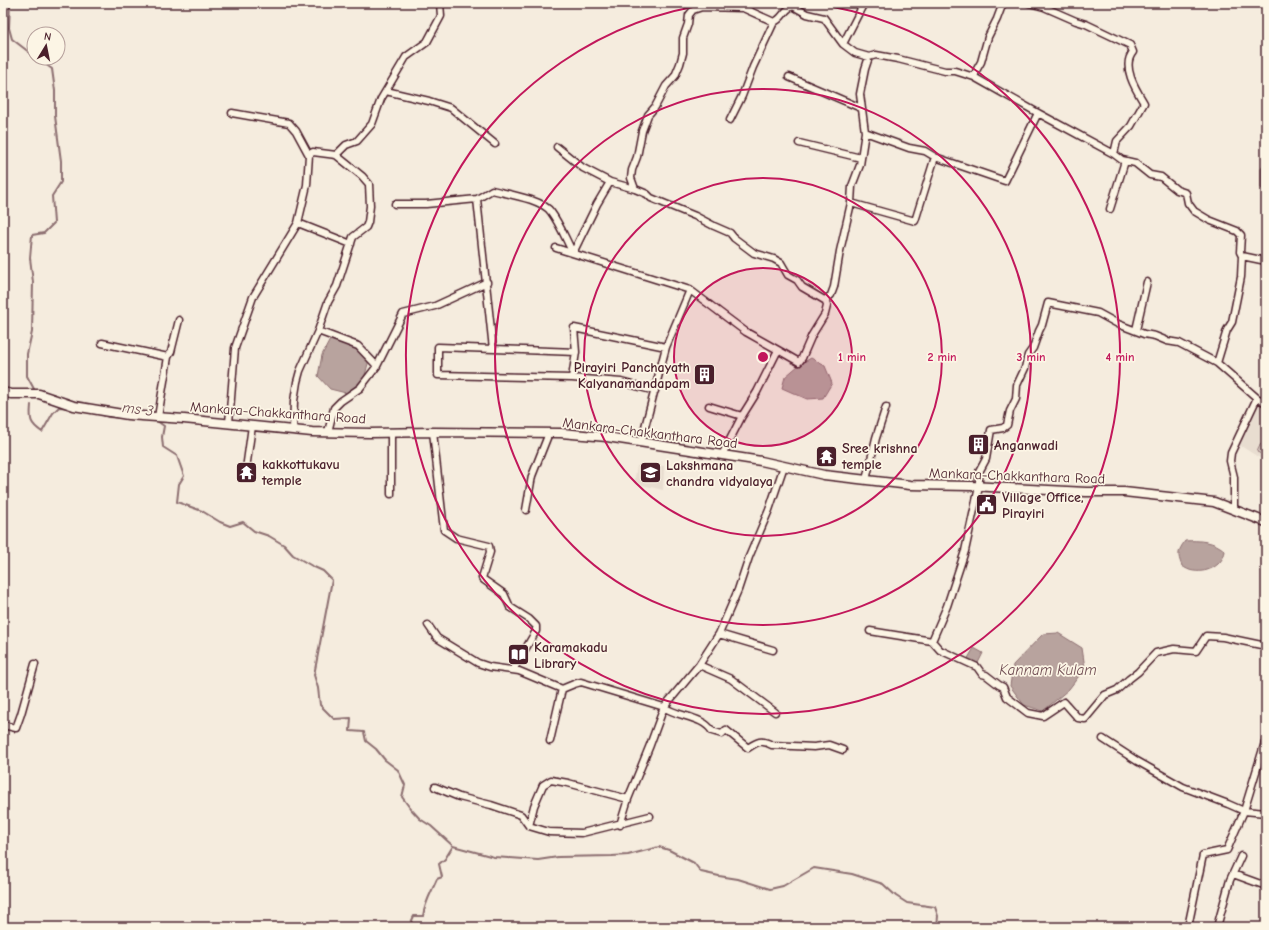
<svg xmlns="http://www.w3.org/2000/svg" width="1269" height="930" viewBox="0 0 1269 930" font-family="'Comic Neue',sans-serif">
  <rect width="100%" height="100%" fill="#f5ecde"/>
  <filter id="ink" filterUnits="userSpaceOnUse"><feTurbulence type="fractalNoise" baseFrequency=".025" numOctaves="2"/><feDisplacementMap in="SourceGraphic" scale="8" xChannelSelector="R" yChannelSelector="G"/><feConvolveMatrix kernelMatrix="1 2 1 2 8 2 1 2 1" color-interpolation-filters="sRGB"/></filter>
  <g filter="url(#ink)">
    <path fill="#e8ddd0" d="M1258,402L1266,407V462L1233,441Z
      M637,466H664L663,490L634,483Z"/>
    <path fill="#dbcec4" stroke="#927678" d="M1261,443L1266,445V456L1257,452Z"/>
    <path fill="#b8a39e" stroke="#8c6e70" d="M1266,161V192L1261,188V169Z
      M331,338L358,341L370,356L364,379L346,393L330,389L318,376L322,355Z
      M811,358L825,366L832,383L823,398L807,399L782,388L785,377L799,365Z
      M1185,541C1199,540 1215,541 1225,551C1223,565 1208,573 1194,571C1190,571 1185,568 1182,566C1177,554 1178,551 1185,541Z
      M1058,633L1082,648L1085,668L1069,689L1043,711L1024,705L1010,686L1013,665L1043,634Z
      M974,648L983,653L977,665L967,660Z"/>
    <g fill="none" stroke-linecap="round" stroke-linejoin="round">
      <path stroke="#8c6e70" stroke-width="2" d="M10,3L9,28L12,39L34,56
        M34,391V389L27,376V354L32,332L33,282L30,258L32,235L44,233L54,223L52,196L61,182V161L55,116V91L52,69L37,58
        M31,405C30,419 29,423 42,432L53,413L59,407L70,408
        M100,414L108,417L123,418
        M151,421H157L164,426L162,437L163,447L177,456L184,476L179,484L177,502L202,511L220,522L230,526L243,522L254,531L269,536L284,545L293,555L312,566L323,571L332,580L314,675L318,688L320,705L334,719L351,718L350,731L364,732L366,741L376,749L385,760L398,770L405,785L402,797L410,808L420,819L431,826L453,846L494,857L538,860L558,857L612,856L628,855L659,847L669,850L694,863L701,872L719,876L738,879L770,889L783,886L814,868L852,874L883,884L896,896L907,903L935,907L938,916L937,927
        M409,927L414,916H423C425,902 431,893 437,879L442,877L439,864L445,859L453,846"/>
      <defs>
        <path id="street" d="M843,44L864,3
          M789,77L861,108
          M974,77L1038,113L1114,154
          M386,91L429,101L451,108L495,144
          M730,120L742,96L753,67L774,22
          M865,132L909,148L925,151L935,157L1005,181L1038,113
          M799,143L861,158
          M557,147L583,168L610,182L635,189
          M309,155L313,152L336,155
          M477,199L492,190C507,194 542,199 551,212C560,224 566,240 573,253L597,204L610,182
          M851,203L915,221L935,157
          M395,204H426L477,199L493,349
          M1110,209L1125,161
          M298,223L351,244
          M556,248L690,290L666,347
          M1242,256L1266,261
          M690,290L746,332L778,350L757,392L742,416
          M825,300L831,295L834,287L840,251L851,203L852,186L860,165L865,132L860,94L865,69L869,57
          M1136,330L1147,282
          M318,331L358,346L377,366
          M102,343L168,357
          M778,350L799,362L802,358L812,335L825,314L827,306L826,301L802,287L797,280L788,275L781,263L774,259L754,253L734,238L730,233L714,226L695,216L651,198L647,194L635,189L631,178L632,170L637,157L642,131L648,115L655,107L666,86L675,76L680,64L683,53V38L688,24L689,15L693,10L702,7L743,8L774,22C783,19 784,9 793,6L807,14L824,18L843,44L855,53L869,57L876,55L898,59L945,71H955L974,77L977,69L981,62L988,37L997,19L1003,3
          M576,352L438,347V375L572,378L621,382L655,391
          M1217,363L1257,398L1231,453L1230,461L1234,477V510
          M572,378L576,352L574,328L666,347L641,442
          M1257,398L1266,403
          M709,406L742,416L722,455
          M158,417L168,357L171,352L179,320
          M229,423L235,348L253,297L298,223L307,185L309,155L296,131L289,123L232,113
          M293,430L294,401L297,382L300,371L318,331L328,302L337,286L353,237L366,227L368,222L370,206L369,184L362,176L336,155L346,145L357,141L372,124L381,99L406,57L427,42L441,16L440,3
          M328,432L334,408L341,401L360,388L377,366L403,314L435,306L487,282
          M433,432L444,530L456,538L489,546L490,552L482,578L484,580L504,594L510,607L529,619L536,626V631L513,670
          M245,476L252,426
          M866,480L876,438L886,407
          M391,494V433
          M526,510L532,476L549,433
          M428,625L437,638L478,663L490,667L519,671L562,689
          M870,631L932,641L947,606L965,551L979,487V472L986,459L991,430L1003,428L1007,425L1010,411L1016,399L1017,385L1025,368L1028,355L1033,348L1039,331L1042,325L1048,303L1098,313L1118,324L1144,334L1155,336L1167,341L1179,343L1217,363L1227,330L1232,322L1241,277L1242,256L1240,252L1241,235L1237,231L1209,220L1194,211L1188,203L1186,193L1177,190L1161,177L1150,175L1135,163L1122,160L1114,154L1117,141L1131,126L1144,103C1136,90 1121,66 1133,52L1130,45L1086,24L1076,21L1044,7L1029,3
          M719,634L773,650
          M932,641L940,650L977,667L982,674L986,675L999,685L1003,687L1007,697L1028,713L1043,716L1064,702L1078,718L1085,719L1105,695L1117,690L1129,679L1138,672L1156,653L1174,649L1196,651L1206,636L1223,637L1266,646
          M699,665L731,679L775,712
          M3,725L16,728L21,714L35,664
          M1103,739L1137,761L1183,787L1228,804L1244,811L1266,813
          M550,741L562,689L574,684L581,682L664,707C677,717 703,716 712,731L722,734L726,730L748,748C757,742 761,739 772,745L814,747L829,745L843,750
          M435,787L459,797L491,805L521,815L529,826L549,832L582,833L650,816
          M620,825L628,799
          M529,826L534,806L543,785L551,780L568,783L628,799L650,745L664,707L699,665L719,634L738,590L749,557L769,510L784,466
          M1233,874L1266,886
          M1188,927L1203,855L1227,850L1244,811L1266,739
          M1217,927L1230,880L1241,856"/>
        <path id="secondary" d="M3,392L11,394H39L74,406L128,415L184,419L312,432L370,433L433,432L561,433L607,437L761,461L824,475L910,485L971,486L1086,492H1124L1214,502L1266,522"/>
      </defs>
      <use href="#street" stroke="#4a1f2b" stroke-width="9"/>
      <use href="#secondary" stroke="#4a1f2b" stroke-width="11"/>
      <use href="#street" stroke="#fcf5e5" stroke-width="6"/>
      <use href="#secondary" stroke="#fcf5e5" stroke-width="8"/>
    </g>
  </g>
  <circle cx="763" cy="357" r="89" fill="#c2185b" fill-opacity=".12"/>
  <g fill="none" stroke="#c2185b" stroke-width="2">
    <circle cx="763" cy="357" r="89"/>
    <circle cx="763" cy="357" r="179"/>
    <circle cx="763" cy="357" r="268"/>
    <path d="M810 3A357 357 0 1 1 716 3"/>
  </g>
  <defs>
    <symbol id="building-square" viewBox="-11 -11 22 22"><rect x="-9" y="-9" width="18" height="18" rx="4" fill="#4a1f2b" stroke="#fcf5e5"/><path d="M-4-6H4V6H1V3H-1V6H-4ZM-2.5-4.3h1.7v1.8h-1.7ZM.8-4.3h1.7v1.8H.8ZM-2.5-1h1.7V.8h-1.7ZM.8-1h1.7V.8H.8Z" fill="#fff"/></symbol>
    <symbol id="temple-square" viewBox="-11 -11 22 22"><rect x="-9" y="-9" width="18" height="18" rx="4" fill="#4a1f2b" stroke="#fcf5e5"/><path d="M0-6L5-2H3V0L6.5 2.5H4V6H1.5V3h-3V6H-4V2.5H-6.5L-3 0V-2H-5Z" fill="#fff"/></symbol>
    <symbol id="school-square" viewBox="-11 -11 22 22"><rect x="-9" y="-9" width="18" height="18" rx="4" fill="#4a1f2b" stroke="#fcf5e5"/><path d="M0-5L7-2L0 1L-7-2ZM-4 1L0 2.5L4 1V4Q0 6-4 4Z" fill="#fff"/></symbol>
    <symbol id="civic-square" viewBox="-11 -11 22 22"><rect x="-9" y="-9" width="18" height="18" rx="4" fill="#4a1f2b" stroke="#fcf5e5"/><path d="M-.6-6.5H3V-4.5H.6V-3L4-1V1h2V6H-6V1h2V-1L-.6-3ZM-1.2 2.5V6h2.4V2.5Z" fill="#fff"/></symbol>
    <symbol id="library-square" viewBox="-11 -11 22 22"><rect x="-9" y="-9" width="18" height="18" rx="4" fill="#4a1f2b" stroke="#fcf5e5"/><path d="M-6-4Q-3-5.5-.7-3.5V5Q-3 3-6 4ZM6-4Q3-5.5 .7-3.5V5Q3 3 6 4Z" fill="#fff"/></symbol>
  </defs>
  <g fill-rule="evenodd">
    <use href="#building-square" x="692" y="362" width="25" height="25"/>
    <use href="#building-square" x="966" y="432" width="25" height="25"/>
    <use href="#temple-square" x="814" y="444" width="25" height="25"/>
    <use href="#temple-square" x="234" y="460" width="25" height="25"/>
    <use href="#school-square" x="638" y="460" width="25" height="25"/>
    <use href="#civic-square" x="974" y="492" width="25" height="25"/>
    <use href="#library-square" x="506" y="642" width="25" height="25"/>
  </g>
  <g text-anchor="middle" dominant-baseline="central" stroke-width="3.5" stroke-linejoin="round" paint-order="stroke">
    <g font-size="14" font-weight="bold" fill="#4a1f2b" stroke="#fcf5e5" text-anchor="start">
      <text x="690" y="367" text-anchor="end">Pirayiri Panchayath<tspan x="690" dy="16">Kalyanamandapam</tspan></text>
      <text x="994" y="445">Anganwadi</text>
      <text x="842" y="448">Sree krishna<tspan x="842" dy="16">temple</tspan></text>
      <text x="262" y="464">kakkottukavu<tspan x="262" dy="16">temple</tspan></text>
      <text x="666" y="465">Lakshmana<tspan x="666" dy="16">chandra vidyalaya</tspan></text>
      <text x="1002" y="497">Village Office,<tspan x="1002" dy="16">Pirayiri</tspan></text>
      <text x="534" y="647">Karamakadu<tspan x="534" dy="16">Library</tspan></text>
    </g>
    <g font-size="14" fill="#4a1f2b" stroke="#fcf5e5">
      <text transform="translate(278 413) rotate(4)">Mankara-Chakkanthara Road</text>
      <text transform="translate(650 433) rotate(7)">Mankara-Chakkanthara Road</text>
      <text transform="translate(1017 476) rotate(2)">Mankara-Chakkanthara Road</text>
    </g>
    <g font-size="15" font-style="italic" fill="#704d53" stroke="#fcf5e5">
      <text transform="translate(138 409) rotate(7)">ms 3</text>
      <text x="1048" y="670">Kannam Kulam</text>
    </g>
  </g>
  <circle cx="763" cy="357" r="6" fill="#c2185b" stroke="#fcf5e5" stroke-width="2"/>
  <g font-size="12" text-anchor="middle" font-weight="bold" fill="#c2185b" stroke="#fcf5e5" stroke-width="3.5" stroke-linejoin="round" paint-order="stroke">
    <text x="852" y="361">1 min</text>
    <text x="942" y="361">2 min</text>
    <text x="1031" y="361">3 min</text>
    <text x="1120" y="361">4 min</text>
  </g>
  <rect width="1269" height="930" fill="none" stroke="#fcf5e5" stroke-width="16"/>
  <rect x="8" y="8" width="1253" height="914" fill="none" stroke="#4a1f2b" stroke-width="1.5" filter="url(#ink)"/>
  <g transform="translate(46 46) rotate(10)"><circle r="19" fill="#fcf5e5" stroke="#b59f9b"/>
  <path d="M0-3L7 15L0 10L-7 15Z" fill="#4a1f2b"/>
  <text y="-6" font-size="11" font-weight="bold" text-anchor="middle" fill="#4a1f2b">N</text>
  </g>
</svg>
